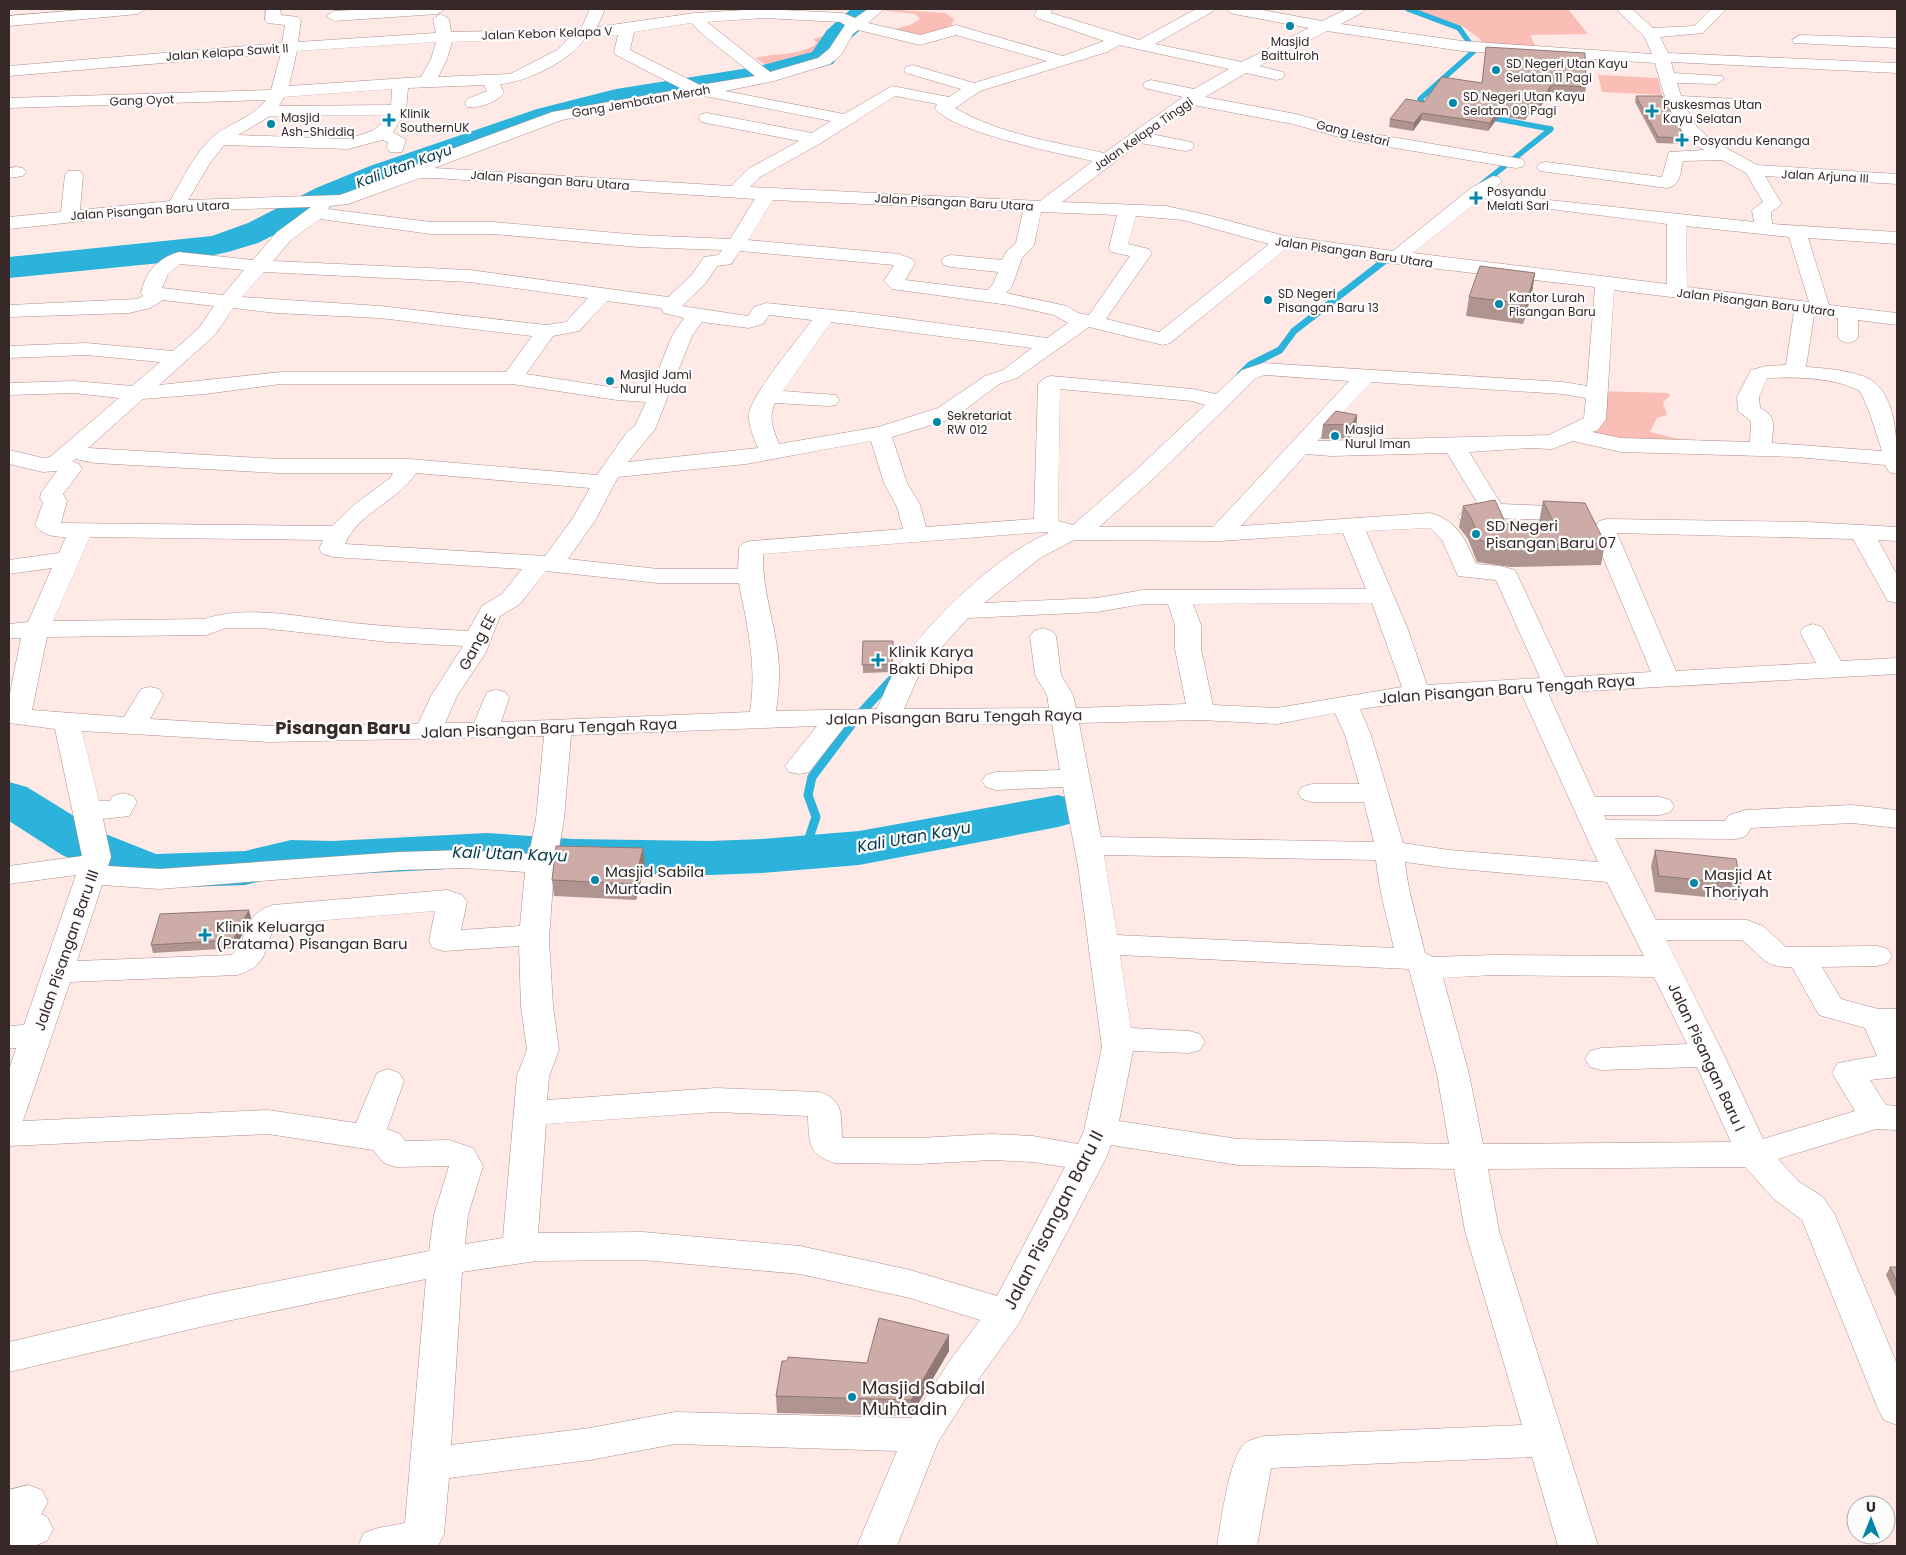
<svg xmlns="http://www.w3.org/2000/svg" width="1906" height="1555" viewBox="0 0 1906 1555" font-family="Poppins,sans-serif">
  <rect width="100%" height="100%" fill="#fee9e6"/>
  <path fill="#fbbeb6" d="M884,9L945,13L954,19L951,27L924,40L896,29L912,24L920,19L915,14L882,10Z
    M1413,9H1568L1588,34L1530,35L1536,47L1481,44V40L1464,27Z
    M823,36H833C811,63 794,64 762,72L759,69L766,65L755,58C773,53 803,56 817,43L813,39Z
    M1598,75L1658,78L1662,95L1602,92Z
    M1598,391L1668,393L1670,396L1663,402L1667,415L1657,418L1650,432L1687,441L1681,448L1570,430L1591,416Z"/>
  <g fill="none" stroke-linecap="round" stroke-linejoin="round">
    <path stroke="#2bb3db" stroke-width="5.5" d="M1408,9L1459,28L1471,45
      M1430,107L1425,106L1420,99L1473,52
      M1482,184L1551,129L1487,117
      M1386,260L1391,256"/>
    <path stroke="#2bb3db" stroke-width="7" d="M1240,375L1250,365L1280,350L1294,331L1388,258"/>
    <path stroke="#2bb3db" stroke-width="9" d="M804,853L816,817L808,795L812,777L857,717L896,675"/>
    <path fill="#2bb3db" fill-rule="evenodd" d="M851,9H883L847,42L833,64L755,84L616,108L559,121L393,180L340,202L258,243L228,252L191,260L9,278V257L212,236L248,223L316,188L370,166L537,109L616,89L755,67L812,52L827,30Z
      M9,782L27,787L98,831L156,854L245,851L291,840L332,841L487,833L573,839L710,841L762,839L859,831L1058,795L1076,800L1083,811L1076,822L1058,827L859,865L762,873L710,875L573,873L487,867L332,875L291,874L245,885L154,888L100,872L62,855L9,821Z"/>
    <defs>
      <path id="minor" d="M92,9H146L138,14L9,26V16Z
        M266,9H280L281,15L298,17L301,20L298,42L436,33L433,19L441,14L449,19L451,32L581,29L590,9H605L597,27L695,13L760,9L843,13L855,18L868,9H884L868,23L920,35L956,25L1063,56L1104,41L1037,18L1034,15L1038,9H1052L1051,13L1139,40L1196,9H1214L1212,12L1155,44L1242,62L1309,28L1234,14L1229,12L1227,9H1257L1322,21L1347,9H1365L1363,12L1341,24L1462,41L1652,54L1644,36L1616,9H1632L1653,28L1694,26L1711,9H1726L1703,33L1660,37L1668,53L1897,63V73L1671,62L1674,73L1722,76L1724,79L1716,84L1677,83L1681,96L1737,99L1739,103L1737,107L1731,108L1685,106L1697,127L1710,139L1757,165L1897,174V184L1765,176L1782,204L1771,212L1772,224L1897,232V244L1808,238L1829,305L1897,313V325L1858,320V337L1855,341L1848,343L1841,341L1838,337V318L1814,315L1806,367C1823,368 1861,371 1874,382C1898,402 1897,446 1897,474L1889,472L1885,465L1797,457L1621,452L1573,441L1552,449L1528,448L1469,452L1501,504L1577,507L1585,509L1589,514L1585,519L1577,521L1494,518L1470,524L1462,522L1458,517L1462,512L1480,507L1447,453L1331,456L1306,454L1241,526L1430,513C1457,520 1466,540 1476,564L1500,566L1515,570L1565,677L1651,672L1592,531L1599,521L1607,519L1807,522L1897,527V541L1878,540L1897,575V603L1888,601L1885,596L1853,539L1617,533L1676,671L1816,663L1800,632L1804,627L1813,624L1822,627L1841,661L1897,658V674L1548,693L1595,797H1660L1670,800L1674,806L1670,812L1660,815H1604L1606,820L1725,821L1729,815L1746,810L1852,805L1897,810V828L1852,823L1751,828L1746,836L1736,839L1615,838L1656,920H1747L1763,926L1786,947L1877,946L1888,949L1892,956L1888,963L1877,966L1822,967L1841,999L1878,1009H1897V1077L1870,1080L1886,1105L1897,1106V1130L1876,1129L1778,1159L1798,1181L1823,1197L1834,1213L1897,1364V1425L1884,1420L1878,1409L1802,1220L1774,1199L1745,1167L1488,1169L1499,1231L1598,1546H1558L1532,1457L1271,1468L1257,1546H1217C1221,1522 1228,1464 1243,1445C1247,1440 1258,1438 1264,1436L1522,1425L1465,1231L1454,1169L1238,1165L1111,1145L1106,1158L1019,1323L975,1384L938,1442L897,1546H857L897,1451L675,1444L590,1460L449,1478L444,1534L438,1546H358L364,1533L378,1528L405,1523L426,1279L213,1324L9,1372V1342L213,1294L429,1251L434,1215L449,1166L396,1167L384,1163L373,1150L268,1134L9,1146V1070L16,1048H9V1026L24,1025L76,875L9,884V866L82,856L55,729L9,723V698L21,638H9V624L28,622L52,568L9,574V560L59,553L66,537C54,537 42,535 35,525L43,503L40,498L41,493L57,471L43,472L9,464V450L43,458L50,457L119,398L74,393L9,395V383L74,381L132,386L160,362L86,355L9,358V346L86,343L173,351L199,328L214,306L163,300L150,308L129,313L9,317V305L137,299L143,296L141,293C145,272 159,257 179,252L253,260L277,232L311,207L176,211L9,229V217L61,212L65,175L68,171H80L83,175L80,210L170,201C183,178 195,152 215,135C232,122 252,118 266,100L9,108V98L271,90L281,53L9,76V66L282,43L285,25L268,23L265,20ZM764,18L840,22L845,25L829,49L818,58L770,72L707,22ZM691,23L707,38L755,76L700,85L630,50L634,32ZM858,30L920,45L956,35L1047,61L974,83L912,65L906,67L904,70L906,73L961,89L949,97L892,86L844,114L725,91L774,81L830,64L841,55L853,34ZM1327,31L1462,51L1655,63C1664,95 1673,133 1704,150L1669,152L1662,177L1546,162L1540,163L1537,167L1540,171L1667,188C1681,185 1680,174 1683,161L1722,160L1746,173L1763,202L1752,210L1754,222L1549,200L1493,190L1502,181L1499,177L1493,176L1471,188L1393,251L1285,236L1207,215L1166,206L1062,202L1140,143L1185,151L1191,150L1194,146L1191,142L1151,134L1193,105L1293,124L1353,141L1516,168L1522,167L1525,163L1522,159L1516,158L1356,131L1296,114L1205,97L1246,73L1277,80L1283,78L1285,75L1283,72L1259,66ZM618,35L614,52L616,55L682,89L552,112L422,160L412,169L340,195L188,200L210,163L224,145L348,149L382,140L388,142L387,148L390,152H402L406,140L393,132L406,111L408,88L484,85L487,91L467,99L465,103L467,107C477,109 498,102 504,93L500,84C525,83 572,60 585,38ZM569,38L557,50L510,74L438,77L447,59L452,42ZM436,42L431,59L421,77L289,86L297,51ZM1119,45L1229,69L1194,89L1151,80L1145,82L1143,85L1145,88L1183,97L1104,153C1054,142 999,134 955,108L980,91L1107,52ZM392,89L391,105L279,106L284,97ZM699,95L831,121L812,133L707,113L701,114L699,118L701,122L799,141L748,169L731,186L434,168L562,120ZM895,96L937,104L935,108C951,132 1062,154 1093,161L1040,201L750,187L760,177L821,143ZM388,115L385,121L372,131L348,139L238,135L270,116ZM420,178H435L755,199L730,239L639,235L493,222H431L328,209L330,206L348,204ZM1482,198C1544,210 1606,215 1667,224V284L1413,253ZM773,200L1023,211L1016,243L1006,252L1002,260L951,255L944,257L941,261L944,265L951,267L998,272L993,284L987,290L905,280L915,263L912,259L899,254L748,240ZM1041,212L1117,215L1109,248L1111,252L1130,256L1089,315L1078,313L1067,306L1006,293L1012,286L1022,258L1034,245ZM1136,216L1183,220L1269,244L1159,332L1106,319L1152,253L1149,249L1128,244ZM320,219L431,234H493L639,247L722,250L718,255L704,257L691,276L668,297L470,270L273,261L291,240ZM1686,226L1789,237L1809,302L1687,287ZM1287,248L1395,264L1595,287L1587,386L1563,382L1263,363L1242,370L1216,394L1193,389L1051,376L1044,378L1038,384L1034,519L926,527L920,505L907,483L892,437L954,418L999,384L1017,378L1089,327L1163,345L1170,343ZM740,251L894,265L884,281L892,289L1009,305L1054,315L1068,323L1047,338L863,313L766,303L754,307L748,316L682,306L705,284L717,266L731,264ZM180,264L244,270L223,295L162,288L168,274ZM264,272L470,282L588,298L566,322L546,325L380,306L242,297ZM1614,290L1794,312L1786,365L1766,366L1751,370L1737,397L1738,411L1751,421L1750,442L1621,438L1592,432L1598,430L1606,419ZM607,301L661,308L664,313L684,318L672,336L651,389L617,388L526,374L553,336L579,331ZM233,308L276,313L380,318L532,336L506,372H281L159,385L215,335ZM769,315L812,320C799,338 751,395 749,414C748,426 754,437 758,448L628,462L655,429L692,336L702,322L749,328L763,324ZM831,322L1032,348L1003,370L985,376L938,408L878,427L779,444C773,429 768,418 775,403L828,406L836,405L839,400L836,395L783,391ZM1265,375L1349,381L1213,527H1099L1152,480L1256,378ZM1767,378C1796,377 1833,377 1860,391L1869,411L1882,451L1772,443C1773,424 1777,417 1760,408L1759,397ZM1371,382L1563,394L1586,398L1584,418L1549,435L1317,441ZM281,384H512L617,400L646,402L635,426L627,432L597,475L409,459H278L88,448L143,399L205,394ZM1060,389L1192,401L1205,405L1136,470L1073,525L1058,521ZM871,441L884,483L897,507L903,529L751,541L743,543L739,548L738,569H658L568,559L596,519L618,477L746,464ZM75,459L95,463L278,473H393L390,478L354,505L332,526L61,523L67,501L63,494L82,469L79,464L72,461ZM416,473L590,488L573,518L545,556L345,544C358,513 398,501 416,473ZM1430,528L1442,540L1458,576L1496,580L1540,678L1427,685L1407,627L1366,531ZM1045,532L1049,533C1000,552 923,626 895,671C888,682 883,696 877,709L776,711C779,692 780,673 778,654C774,620 762,589 763,554ZM1343,533L1366,589L1143,590L1097,598L984,603L1040,558L1074,540L1220,541ZM90,537L323,540L319,549L323,554L333,557L522,569L502,594L482,606L468,631C429,629 391,627 353,623C305,618 250,604 204,619L53,621ZM546,571L658,583H739C748,630 757,665 750,712L501,722L509,698L505,692L496,690L487,692L474,723H445L457,696L486,652L500,616L520,604ZM1372,603L1402,687L1277,708L1213,705L1201,649V625L1193,604ZM1143,604H1168L1175,625V649L1186,704L1076,708L1073,695L1061,675L1056,636L1052,631L1043,628L1034,631L1030,636L1035,675L1047,695L1049,708L904,709L921,670L968,618L1097,612ZM226,628H262L388,642L463,646L431,696L418,724L269,726L150,719L163,695L159,689L150,687L141,689L124,717L32,710L47,637L206,635ZM1522,695L1598,862L1449,850L1403,843L1371,735L1360,709L1417,701ZM1335,713L1345,735L1359,784H1312L1302,787L1298,793L1302,799L1312,802H1364L1374,842L1101,837L1079,723L1201,720L1277,724ZM1052,724L1060,770L996,772L986,775L982,781L986,787L996,790L1063,787L1078,866L1102,1047L1084,1131L1078,1144L1033,1136L992,1134L919,1138H842C841,1115 844,1100 819,1092L716,1088L547,1100L549,1076L559,1050L553,1006L549,939L553,883L564,819L571,735L817,726L785,766L789,772L799,774L809,772L846,725ZM82,731L269,742L544,736L536,819L529,854L465,850L399,852L160,869L108,866L111,857L103,819L129,816L137,802L133,796L123,793L113,796L110,801H99ZM1104,855L1376,860C1379,890 1387,918 1394,948L1117,935ZM1405,862L1449,868L1607,882L1644,956L1493,955L1433,957L1425,953C1418,922 1408,893 1405,862ZM465,868L525,872L520,926L461,930L467,902L462,895L447,890L273,905C242,914 250,937 232,955L77,961L102,885L160,889L399,870ZM435,911L429,941L433,948L444,951L519,946L521,1006L527,1050L517,1076L503,1238L465,1244L468,1215L483,1166L473,1148L449,1140L405,1141L400,1134L387,1129L404,1081L399,1073L388,1069L377,1073L356,1123L268,1110L23,1121L70,982L237,975C276,964 260,939 280,924ZM1666,940H1742C1761,955 1764,968 1792,967L1819,1015L1865,1028L1877,1056L1838,1063L1832,1073L1855,1111L1763,1139L1724,1055ZM1120,955L1409,969L1437,1074L1449,1144L1238,1139L1119,1121L1133,1051L1189,1053L1200,1050L1205,1042L1200,1034L1189,1031L1131,1028ZM1493,975L1654,977L1687,1044L1601,1048L1590,1051L1585,1059L1590,1067L1601,1070L1697,1067L1731,1142L1483,1144L1469,1074L1443,978ZM716,1112L808,1116C809,1141 807,1154 835,1163L919,1164L992,1160L1033,1162L1065,1167L997,1296L910,1270L800,1246L643,1232L538,1233L546,1124ZM643,1260L800,1274L910,1298L980,1320L949,1362L912,1418L675,1412L590,1428L451,1445L462,1272L536,1261Z
        M374,9H445L437,14L334,21L326,16L334,11Z
        M1800,35L1897,38V48L1794,43L1792,40Z
        M17,167L23,168L26,172L23,176L9,178V168Z
        M28,1485L42,1490L48,1502L41,1514L47,1517L53,1529L47,1541L34,1546H9V1490Z"/>
    </defs>
    <use href="#minor" stroke="#ae8e8a" stroke-width="1"/>
    <use href="#minor" fill="#fff" fill-rule="evenodd"/>
  </g>
  <path fill="#b09490" d="M1486,47L1586,87L1585,94L1550,92L1539,109L1532,108L1525,120L1499,116L1488,131L1421,120L1413,131L1389,127L1390,119L1424,102L1482,83Z
    M1636,96L1685,138L1684,144L1657,143L1635,102Z
    M1535,273L1532,292L1523,324L1466,316L1469,297Z
    M1357,415L1356,429L1350,438L1321,439L1323,425Z
    M1543,501L1605,543L1601,565L1510,567L1477,562L1468,539L1459,527L1463,506L1506,524L1540,523L1539,522Z
    M863,641H893L892,672L863,673Z
    M643,848L645,864L636,900L554,896L552,880Z
    M1655,850L1741,884L1737,900L1655,892L1651,866Z
    M251,918L235,948L153,953L151,945Z
    M1890,1267H1897V1299L1886,1275Z
    M949,1335V1351L911,1416L777,1413L776,1396L867,1363Z"/>
  <path fill="#907875" d="M1551,85L1550,92L1539,109L1541,102Z
    M1533,101L1532,108L1525,120L1526,112Z
    M1500,108L1499,116L1488,131L1490,123Z
    M1422,113L1421,120L1413,131L1414,123Z
    M1535,273L1532,292L1523,324L1526,304Z
    M1357,415L1356,429L1350,438L1352,424Z
    M643,848L645,864L636,900L634,884Z
    M249,910L251,918L235,948L233,940Z
    M949,1335V1351L911,1416V1400Z"/>
  <path fill="#cdaca7" stroke="#907875" d="M1486,47L1585,53L1586,87L1551,85L1541,102L1533,101L1526,112L1500,108L1490,123L1422,113L1414,123L1390,119L1406,99L1424,102L1442,77L1482,83Z
    M1636,96H1662L1685,138L1658,137Z
    M1480,266L1535,273L1526,304L1469,297Z
    M1336,411L1357,415L1352,424L1323,425Z
    M1495,500L1506,524L1554,523L1543,501L1585,503L1605,543L1514,545L1481,541L1471,518L1463,506Z
    M863,641H893L892,664L862,665Z
    M556,846L643,848L634,884L552,880Z
    M1655,850L1736,859L1741,884L1659,876Z
    M249,910L233,940L151,945L160,914Z
    M1890,1267H1897V1283Z
    M879,1318L949,1335L911,1400L776,1396L782,1361H787L788,1357L867,1363Z"/>
  <g fill="#0087a8" stroke="#fcfcfc" stroke-width="2">
    <circle cx="1290" cy="26" r="5"/>
    <circle cx="1496" cy="70" r="5"/>
    <circle cx="1453" cy="103" r="5"/>
    <path d="M1649.5 103.5h5v5h5v5h-5v5h-5v-5h-5v-5h5z"/>
    <path d="M386.5 112.5h5v5h5v5h-5v5h-5v-5h-5v-5h5z"/>
    <circle cx="271" cy="124" r="5"/>
    <path d="M1679.5 132.5h5v5h5v5h-5v5h-5v-5h-5v-5h5z"/>
    <path d="M1473.5 190.5h5v5h5v5h-5v5h-5v-5h-5v-5h5z"/>
    <circle cx="1268" cy="300" r="5"/>
    <circle cx="1499" cy="304" r="5"/>
    <circle cx="610" cy="381" r="5"/>
    <circle cx="937" cy="422" r="5"/>
    <circle cx="1335" cy="436" r="5"/>
    <circle cx="1476" cy="534" r="5"/>
    <path d="M875.5 652.5h5v5h5v5h-5v5h-5v-5h-5v-5h5z"/>
    <circle cx="595" cy="880" r="5"/>
    <circle cx="1694" cy="883" r="5"/>
    <path d="M202.5 927.5h5v5h5v5h-5v5h-5v-5h-5v-5h5z"/>
    <circle cx="852" cy="1397" r="5"/>
  </g>
  <g text-anchor="middle" dominant-baseline="central" stroke-width="4.5" stroke-linejoin="round" paint-order="stroke">
    <g font-size="12" fill="#362927" stroke="#fcfcfc">
      <text transform="translate(547 33) rotate(-2)">Jalan Kebon Kelapa V</text>
      <text transform="translate(227 52) rotate(-4)">Jalan Kelapa Sawit II</text>
      <text transform="translate(142 100) rotate(-2)">Gang Oyot</text>
      <text transform="translate(641 101) rotate(-10)">Gang Jembatan Merah</text>
      <text transform="translate(1353 133) rotate(14)">Gang Lestari</text>
      <text transform="translate(1143 134) rotate(-35)">Jalan Kelapa Tinggi</text>
      <text transform="translate(1825 176) rotate(3)">Jalan Arjuna III</text>
      <text transform="translate(550 180) rotate(4)">Jalan Pisangan Baru Utara</text>
      <text transform="translate(954 202) rotate(3)">Jalan Pisangan Baru Utara</text>
      <text transform="translate(150 210) rotate(-4)">Jalan Pisangan Baru Utara</text>
      <text transform="translate(1354 252) rotate(8)">Jalan Pisangan Baru Utara</text>
      <text transform="translate(1756 302) rotate(7)">Jalan Pisangan Baru Utara</text>
    </g>
    <g font-size="12" fill="#362927" stroke="#fcfcfc" text-anchor="start">
      <text x="1290" y="41" text-anchor="middle">Masjid<tspan x="1290" dy="14">Baittulroh</tspan></text>
      <text x="1506" y="63">SD Negeri Utan Kayu<tspan x="1506" dy="14">Selatan 11 Pagi</tspan></text>
      <text x="1463" y="96">SD Negeri Utan Kayu<tspan x="1463" dy="14">Selatan 09 Pagi</tspan></text>
      <text x="1663" y="104">Puskesmas Utan<tspan x="1663" dy="14">Kayu Selatan</tspan></text>
      <text x="400" y="113">Klinik<tspan x="400" dy="14">SouthernUK</tspan></text>
      <text x="281" y="117">Masjid<tspan x="281" dy="14">Ash-Shiddiq</tspan></text>
      <text x="1693" y="140">Posyandu Kenanga</text>
      <text x="1487" y="191">Posyandu<tspan x="1487" dy="14">Melati Sari</tspan></text>
      <text x="1278" y="293">SD Negeri<tspan x="1278" dy="14">Pisangan Baru 13</tspan></text>
      <text x="1509" y="297">Kantor Lurah<tspan x="1509" dy="14">Pisangan Baru</tspan></text>
      <text x="620" y="374">Masjid Jami<tspan x="620" dy="14">Nurul Huda</tspan></text>
      <text x="947" y="415">Sekretariat<tspan x="947" dy="14">RW 012</tspan></text>
      <text x="1345" y="429">Masjid<tspan x="1345" dy="14">Nurul Iman</tspan></text>
    </g>
    <g font-size="14" font-style="italic" fill="#003a4b" stroke="#fcfcfc">
      <text transform="translate(404 166) rotate(-20)">Kali Utan Kayu</text>
    </g>
    <g font-size="15" fill="#362927" stroke="#fcfcfc" text-anchor="start">
      <text x="1486" y="525">SD Negeri<tspan x="1486" dy="17">Pisangan Baru 07</tspan></text>
      <text x="889" y="651">Klinik Karya<tspan x="889" dy="17">Bakti Dhipa</tspan></text>
      <text x="605" y="871">Masjid Sabila<tspan x="605" dy="17">Murtadin</tspan></text>
      <text x="1704" y="874">Masjid At<tspan x="1704" dy="17">Thoriyah</tspan></text>
      <text x="216" y="926">Klinik Keluarga<tspan x="216" dy="17">(Pratama) Pisangan Baru</tspan></text>
    </g>
    <g font-size="15" fill="#362927" stroke="#fcfcfc">
      <text transform="translate(477 642) rotate(-62)">Gang EE</text>
      <text transform="translate(1507 689) rotate(-4)">Jalan Pisangan Baru Tengah Raya</text>
      <text transform="translate(954 717) rotate(-1)">Jalan Pisangan Baru Tengah Raya</text>
      <text transform="translate(549 728) rotate(-2)">Jalan Pisangan Baru Tengah Raya</text>
      <text transform="translate(66 950) rotate(-71)">Jalan Pisangan Baru III</text>
      <text transform="translate(1707 1057) rotate(65)">Jalan Pisangan Baru I</text>
    </g>
    <g font-size="16" font-style="italic" fill="#003a4b" stroke="#fcfcfc">
      <text transform="translate(914 837) rotate(-10)">Kali Utan Kayu</text>
      <text transform="translate(510 854) rotate(2)">Kali Utan Kayu</text>
    </g>
    <g font-size="18" font-weight="bold" fill="#362927" stroke="#fcfcfc">
      <text x="343" y="727">Pisangan Baru</text>
    </g>
    <g font-size="18" fill="#362927" stroke="#fcfcfc">
      <text transform="translate(1053 1220) rotate(-63)">Jalan Pisangan Baru II</text>
    </g>
    <g font-size="18" fill="#362927" stroke="#fcfcfc" text-anchor="start">
      <text x="862" y="1387">Masjid Sabilal<tspan x="862" dy="21">Muhtadin</tspan></text>
    </g>
  </g>
  <rect width="1906" height="1555" fill="none" stroke="#362927" stroke-width="20"/>
  <g transform="translate(1871 1520)"><circle r="24" fill="#fcfcfc" stroke="#ada8a7"/>
  <path d="M0-4L9 19L0 12L-9 19Z" fill="#0087a8"/>
  <text y="-8" font-size="14" font-weight="bold" text-anchor="middle" fill="#362927">U</text>
  </g>
</svg>
